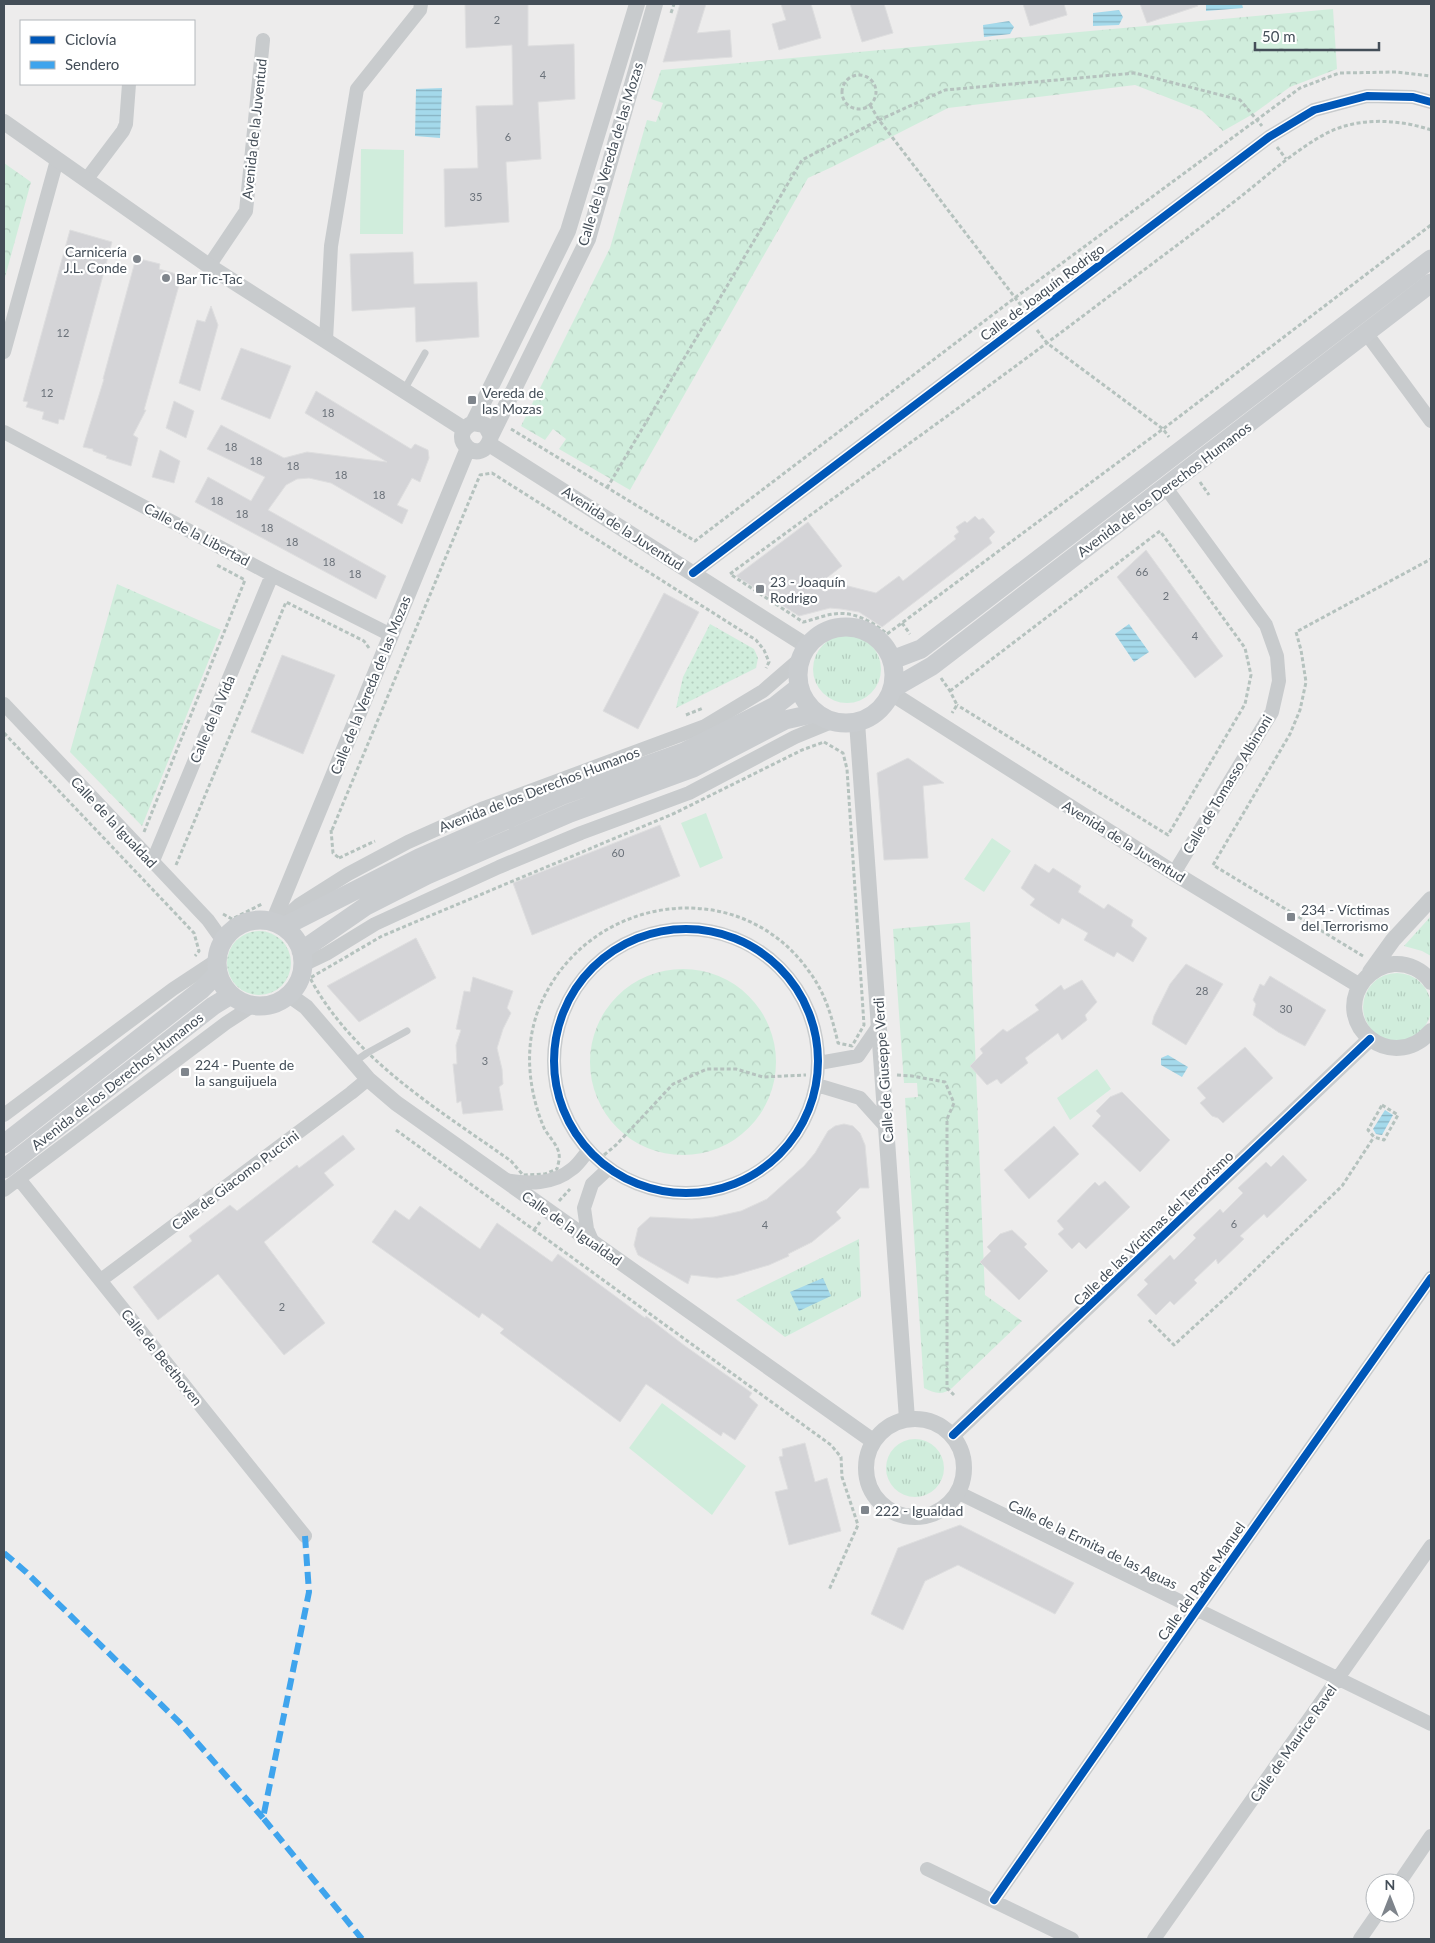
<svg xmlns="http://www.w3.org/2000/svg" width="1435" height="1943" viewBox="0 0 1435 1943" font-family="Lato,sans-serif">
  <defs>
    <pattern id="grass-tufts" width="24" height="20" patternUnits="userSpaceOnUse" patternTransform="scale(1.25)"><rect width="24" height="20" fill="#d0eddc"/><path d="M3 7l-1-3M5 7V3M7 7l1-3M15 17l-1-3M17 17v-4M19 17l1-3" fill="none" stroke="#b4cdbf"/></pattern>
    <pattern id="forest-crowns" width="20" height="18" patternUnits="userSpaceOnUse" patternTransform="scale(1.25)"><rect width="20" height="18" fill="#d0eddc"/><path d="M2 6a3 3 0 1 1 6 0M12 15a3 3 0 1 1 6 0" fill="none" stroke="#b4cdbf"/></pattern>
    <pattern id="garden-dots" width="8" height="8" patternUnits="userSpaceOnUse" patternTransform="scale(1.25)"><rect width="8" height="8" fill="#d0eddc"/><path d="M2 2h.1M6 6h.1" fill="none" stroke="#b4cdbf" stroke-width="1.8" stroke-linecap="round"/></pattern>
    <pattern id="water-rules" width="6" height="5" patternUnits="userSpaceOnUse" patternTransform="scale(1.25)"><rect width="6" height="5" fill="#a4d9eb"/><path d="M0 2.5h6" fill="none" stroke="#87b2c1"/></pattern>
  </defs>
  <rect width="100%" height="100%" fill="#edecec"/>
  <path fill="url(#grass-tufts)" d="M813 669a34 34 0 1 1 68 0a34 34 0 1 1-68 0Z
    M1431,916V956L1422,951L1404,946Z
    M1363 1007a34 34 0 1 1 68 0a34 34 0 1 1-68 0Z
    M859,1239L861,1297L785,1337L736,1300Z
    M886 1468a29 29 0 1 1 58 0a29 29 0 1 1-58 0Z"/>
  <path fill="url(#forest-crowns)" d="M1333,9L1337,69L1290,87L1253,114L1223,131L1202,111L1135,85L948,108L832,167L808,178L630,490L559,449L566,439L553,429L545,440L521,426L610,248L647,120L656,122L663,103L651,99L661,70Z
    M4,163L31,182L4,281Z
    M117,584L221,630L142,826L70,752Z
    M970,922L985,1295L1022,1321L952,1388C942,1396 934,1393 924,1388L905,1098L918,1097L917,1083H904L893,929Z
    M590 1062a93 93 0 1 1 186 0a93 93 0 1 1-186 0Z"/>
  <path fill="url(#garden-dots)" d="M710,624L754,649L758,658L756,668L676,708L683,677Z
    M227 963a32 32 0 1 1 64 0a32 32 0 1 1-64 0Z"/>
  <path fill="#d0eddc" d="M361,149L404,150L403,234H360Z
    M706,813L723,858L700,868L681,823Z
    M992,838L1011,851L984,892L964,879Z
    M1097,1069L1111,1089L1070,1120L1057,1098Z
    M662,1403L746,1466L712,1515L629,1448Z"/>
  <path fill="url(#water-rules)" d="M1206,4H1242L1243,8L1206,11Z
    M1119,10L1123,17L1119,25L1093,26V13Z
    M1009,21L1014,27L1010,34L984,37L983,25Z
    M442,88L440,138L415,136L416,89Z
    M1129,624L1149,652L1134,662L1115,634Z
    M1168,1055L1188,1067L1182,1077L1161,1065V1058Z
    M1385,1110L1393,1115L1382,1135L1376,1134L1373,1129Z
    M823,1278L831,1296L799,1311L790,1292Z"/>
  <path fill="#d4d4d7" stroke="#dededf" d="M465,4H528V46L574,44L575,99L538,102L541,159L506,162L509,222L445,227L444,169L478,168L476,106L513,105L512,45L466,48Z
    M680,4H706L697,33L730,30L732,57L663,62Z
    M781,4H811L821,38L779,50L772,24L786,20Z
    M850,4H884L893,33L862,42Z
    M1023,4H1064L1067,15L1030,26Z
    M1140,4H1197L1198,6L1147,23Z
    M70,230L112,242L64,420L59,419L58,424L42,419L44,412L26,407L28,402L23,401Z
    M413,252L414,284L477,282L479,337L416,342L415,307L352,311L350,254Z
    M136,258L160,264L159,269L173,273L181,278L144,410H146L133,435L138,438L131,466L106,458L107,456L93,451V449L83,447L104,379H103Z
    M211,306L218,325L200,391L179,383L197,320L205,322Z
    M241,348L291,366L270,419L221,399Z
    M316,391L411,449L415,444L428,450L429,458L420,482L412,478L397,505L408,510L402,524L331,483L309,478L297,479L286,485L268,510L386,576L376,599L195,502L208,477L251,501L265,477L207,449L221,425L284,458L307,452L387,462L305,413Z
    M174,401L194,411L186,438L166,428Z
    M160,450L180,461L174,483L152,477Z
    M975,516L979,520L983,518L995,532L989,538L992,543L882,627L859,612L841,609L830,608L799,616L736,576L808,522L842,566L824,580L876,593L899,576L903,581L956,539L954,536L959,532L956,527L965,521L967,523Z
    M1146,550L1223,656L1195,678L1117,577Z
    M664,593L699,612L638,729L603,711Z
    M282,655L335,675L303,754L251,732Z
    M908,758L944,783L923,786L928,858L884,860L877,773Z
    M660,825L680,876L532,935L513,883Z
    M1035,864L1049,873L1053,868L1081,886L1078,892L1104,909L1108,904L1133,920L1131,926L1147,938L1133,962L1117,952L1114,957L1084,940L1088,933L1062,918L1059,924L1030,905L1035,899L1021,888Z
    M416,938L436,978L359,1022L327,986Z
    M1186,964L1223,984L1186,1045L1152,1024L1154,1016L1170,984Z
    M1270,976L1326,1010L1305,1046L1278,1032L1253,1015L1256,1004L1253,1000L1260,984L1264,986Z
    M473,977L513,991L507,1008L511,1013L503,1029L497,1048L502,1069L503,1084L499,1087L503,1110L463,1114L461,1101L457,1103L453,1064H457L456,1045L461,1030L456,1029L464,991L470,992Z
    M1082,980L1097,1002L1085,1015L1087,1020L1062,1040L1058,1033L1025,1058L1028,1063L1001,1084L997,1079L987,1085L970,1066L983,1053L980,1049L1003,1029L1007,1032L1039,1010L1035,1005L1061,985L1064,990Z
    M1245,1047L1273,1078L1223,1123L1218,1118L1212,1116L1200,1103L1206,1098L1197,1088Z
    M1122,1092L1170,1140L1140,1172L1092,1126L1101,1116L1096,1111L1110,1097Z
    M844,1124L853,1126L860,1133L865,1145L869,1188H860L836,1212L841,1218L812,1242L788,1254L789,1256L769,1265L735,1275L717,1278L691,1275L688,1284L638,1255L634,1245L638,1228L650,1217L692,1219L714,1217L741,1211L767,1199L804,1166L815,1153L828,1131L835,1126Z
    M1054,1126L1079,1154L1029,1199L1004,1170Z
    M343,1135L355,1149L324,1173L334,1185L264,1242L325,1323L284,1355L218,1274L158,1320L133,1287L192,1241L189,1236L230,1205L237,1211L297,1165L299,1168Z
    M1283,1155L1307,1180L1267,1218L1264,1214L1240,1236L1244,1239L1218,1264L1216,1259L1194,1280L1197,1283L1174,1305L1170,1301L1156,1315L1137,1295L1148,1284L1144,1280L1170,1255L1174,1260L1196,1238L1193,1235L1214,1215L1220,1209L1223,1213L1243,1193L1238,1188L1266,1162L1271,1167Z
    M1105,1181L1130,1207L1086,1249L1079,1242L1072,1249L1058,1234L1064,1229L1057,1221L1095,1182L1099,1186Z
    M420,1206L480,1249L497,1223L552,1262L558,1254L645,1318L646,1316L685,1346L752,1393L749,1397L758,1405L735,1440L723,1432L721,1436L646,1384L620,1422L500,1333L504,1329L482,1313L479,1318L372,1242L395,1210L409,1220Z
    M1012,1230L1027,1244L1024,1247L1048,1271L1019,1300L980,1262L991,1251L987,1247L1000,1234Z
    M805,1443L815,1482L827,1478L841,1531L789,1545L775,1492L788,1489L779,1457L783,1456L782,1449Z
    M960,1525L1074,1583L1055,1614L958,1565L925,1581L903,1630L871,1614L898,1548Z"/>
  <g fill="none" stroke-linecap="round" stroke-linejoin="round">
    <path stroke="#b5c2be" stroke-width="3" stroke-dasharray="4 2.5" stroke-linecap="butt" d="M671,13L674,4
      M842 92a17 17 0 1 1 34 0a17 17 0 1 1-34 0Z
      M870,105L879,120L1023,308
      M1431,130C1399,119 1358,117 1327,133C1293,151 1265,178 1235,201C1194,233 1153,263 1112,294C986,390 857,480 730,574L803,622C813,620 824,615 834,614C853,611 872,621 887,634L1163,429L1431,225
      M1277,147L1286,159
      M1037,330L1047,343L1163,429L1169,437
      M511,429L695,541L1016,297L1300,88L1339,73L1396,72L1431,76
      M1200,482L1209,495
      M607,488L802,160L879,120L945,90L1135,73L1240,100L1262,126
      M902,623L910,634
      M941,678L950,691L957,705L952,713
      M950,691L1160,531L1245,648L1251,675L1245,704L1168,835L957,705
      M686,715L703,708
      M4,733L194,933L199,951L195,956
      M824,742L843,753L847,769L864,1025L852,1046L838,1043C832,1017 825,992 808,970C739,874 593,894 543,999C523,1040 527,1087 544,1128C548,1136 558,1145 559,1154C560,1158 558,1165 557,1169L545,1174L523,1175L511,1161C438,1109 354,1060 310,978L382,936L675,813L802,750Z
      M331,830L333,853L339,858
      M332,830L480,475L492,473L756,640L764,650L769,662L766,668
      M144,832L245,580L215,564
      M339,858L375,841
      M176,865L286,602L364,641L369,648
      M223,914L232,919L262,904
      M1363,956L1213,865L1290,734L1300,710L1306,682L1301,650L1296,632L1431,559
      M897,1075L912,1076L945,1082L954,1103L947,1119V1388L954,1395
      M1382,1105L1398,1115L1384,1140L1374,1137L1368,1130Z
      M396,1130L831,1445L841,1457L842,1477L858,1525L829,1590
      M604,1155L616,1145L673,1084L707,1069H736L763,1077L806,1075
      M559,1201L570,1189
      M534,1230L540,1222
      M1149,1320L1174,1345L1232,1292L1342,1186L1374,1137"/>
    <path stroke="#c8cbcd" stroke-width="7" d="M404,390L425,353
      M354,1062L367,1053L407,1031"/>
    <path stroke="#c8cbcd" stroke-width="14" d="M86,180L123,131L126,124L129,84
      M209,266L246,211L263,40
      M1366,333L1431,421
      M326,340L331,246L357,89L420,10L421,4
      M4,352L57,160
      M4,432L272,575L391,635
      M1166,488L1266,625L1277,656L1279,681L1272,712L1174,873
      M693,573L1269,137L1314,110L1367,96L1413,97L1431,102
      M4,704L208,920L223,941
      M152,863L272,575
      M278,924L299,905L348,874L408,842L484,808L705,726L763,691L801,658
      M554 1061a132 132 0 1 1 264 0a132 132 0 1 1-264 0Z
      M303,965L326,954L375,924L499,867L581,833L689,793L795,737L834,721
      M819,1063L858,1056L880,1024
      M817,1085L860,1098L887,1128
      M4,1115L173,989L217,960
      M19,1179L305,1536
      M505,1180C528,1184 553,1185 572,1169C578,1165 583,1157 588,1151
      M4,1190L226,1023L252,1006
      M593,1243L587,1229L584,1208L592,1184L608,1169
      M101,1280L351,1093L368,1079
      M959,1493L1431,1724
      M927,1869L1072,1939
      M1399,1883L1431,1836
      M994,1900L1197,1609L1431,1278
      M1154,1939L1431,1546
      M1360,1939L1378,1913"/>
    <path stroke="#c8cbcd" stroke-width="16" d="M4,122L209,266L464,429
      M473,423L568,231L637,4
      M491,436L485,425L473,423C443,437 483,471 491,436L588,239L655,4
      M489,444L807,646
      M891,693L1174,873L1360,986
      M857,722L907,1419
      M273,922L468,448
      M1370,972L1393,940L1431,899
      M1431,982C1423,970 1408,963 1394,964C1383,965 1372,971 1364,980C1330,1024 1392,1075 1431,1031
      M289,995L306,1007L368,1079L396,1103L873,1441
      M866 1468a49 49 0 1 1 98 0a49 49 0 1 1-98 0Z
      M953,1435L1370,1039"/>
    <path stroke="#c9cccf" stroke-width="19" d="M798 675a48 48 0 1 1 96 0a48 48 0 1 1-96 0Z
      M892,660L921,649L1431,259
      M892,689L932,666L1431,283
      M217 963a43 43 0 1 1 86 0a43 43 0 1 1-86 0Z
      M283,927L419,858L563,795L684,752L775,706L799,687
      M301,951L366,906L427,875L570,813L693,768L785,720L816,713
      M4,1144L201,990L218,973
      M4,1169L213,1006L231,995"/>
    <path stroke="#3fa4ed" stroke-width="6" stroke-dasharray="12 6" stroke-linecap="butt" d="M305,1536L309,1592L263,1818L362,1939
      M4,1553L26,1572L180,1723L263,1818"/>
    <defs>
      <path id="cycleway" d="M693,573L1269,137L1314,110L1367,96L1413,97L1431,102
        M554 1061a132 132 0 1 1 264 0a132 132 0 1 1-264 0Z
        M953,1435L1370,1039
        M994,1900L1197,1609L1431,1278"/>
    </defs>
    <use href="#cycleway" stroke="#fff" stroke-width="11"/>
    <use href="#cycleway" stroke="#0057b8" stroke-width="8"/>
  </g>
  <g fill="#7f858c" stroke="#fff" stroke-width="2">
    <circle cx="137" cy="259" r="5"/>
    <circle cx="166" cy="278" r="5"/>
    <rect x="467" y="395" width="10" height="10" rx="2.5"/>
    <rect x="755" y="584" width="10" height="10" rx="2.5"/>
    <rect x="1286" y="912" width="10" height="10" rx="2.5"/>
    <rect x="180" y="1067" width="10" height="10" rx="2.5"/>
    <rect x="860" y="1505" width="10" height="10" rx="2.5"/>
  </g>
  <g text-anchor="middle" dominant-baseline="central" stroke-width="4.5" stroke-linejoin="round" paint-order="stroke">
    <g font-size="11" fill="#6a7179">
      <text x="497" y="19">2</text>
      <text x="543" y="74">4</text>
      <text x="508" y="136">6</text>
      <text x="476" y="196">35</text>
      <text x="63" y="332">12</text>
      <text x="47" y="392">12</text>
      <text x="328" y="412">18</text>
      <text x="231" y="446">18</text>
      <text x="256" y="460">18</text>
      <text x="293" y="465">18</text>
      <text x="341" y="474">18</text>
      <text x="379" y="494">18</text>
      <text x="217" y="500">18</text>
      <text x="242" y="513">18</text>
      <text x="267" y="527">18</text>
      <text x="292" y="541">18</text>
      <text x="329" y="561">18</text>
      <text x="1142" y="571">66</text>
      <text x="355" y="573">18</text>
      <text x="1166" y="595">2</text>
      <text x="1195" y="635">4</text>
      <text x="618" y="852">60</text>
      <text x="1202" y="990">28</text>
      <text x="1286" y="1008">30</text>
      <text x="485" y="1060">3</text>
      <text x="1234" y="1223">6</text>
      <text x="765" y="1224">4</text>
      <text x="282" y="1306">2</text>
    </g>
    <g font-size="14" fill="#444e58" stroke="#fff">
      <text transform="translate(254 129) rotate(-84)">Avenida de la Juventud</text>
      <text transform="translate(610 154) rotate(-73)">Calle de la Vereda de las Mozas</text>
      <text transform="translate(1042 292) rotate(-37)">Calle de Joaquín Rodrigo</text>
      <text transform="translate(1164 489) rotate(-37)">Avenida de los Derechos Humanos</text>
      <text transform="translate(623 528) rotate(33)">Avenida de la Juventud</text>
      <text transform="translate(197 534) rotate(28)">Calle de la Libertad</text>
      <text transform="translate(370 685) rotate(-68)">Calle de la Vereda de las Mozas</text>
      <text transform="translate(212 719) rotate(-67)">Calle de la Vida</text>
      <text transform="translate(1227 784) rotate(-59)">Calle de Tomasso Albinoni</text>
      <text transform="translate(539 789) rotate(-21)">Avenida de los Derechos Humanos</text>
      <text transform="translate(114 822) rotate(47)">Calle de la Igualdad</text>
      <text transform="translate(1124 841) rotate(32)">Avenida de la Juventud</text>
      <text transform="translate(883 1070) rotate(-94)">Calle de Giuseppe Verdi</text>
      <text transform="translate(117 1081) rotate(-38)">Avenida de los Derechos Humanos</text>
      <text transform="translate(235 1180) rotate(-37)">Calle de Giacomo Puccini</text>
      <text transform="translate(572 1228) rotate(35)">Calle de la Igualdad</text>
      <text transform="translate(1153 1228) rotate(-44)">Calle de las Víctimas del Terrorismo</text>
      <text transform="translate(162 1357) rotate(51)">Calle de Beethoven</text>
      <text transform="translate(1093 1544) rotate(26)">Calle de la Ermita de las Aguas</text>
      <text transform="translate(1201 1581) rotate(-55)">Calle del Padre Manuel</text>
      <text transform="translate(1293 1743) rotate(-55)">Calle de Maurice Ravel</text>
    </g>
    <g font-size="14" fill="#444e58" stroke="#fff" text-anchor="start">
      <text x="127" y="251" text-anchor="end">Carnicería<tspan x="127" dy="16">J.L. Conde</tspan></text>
      <text x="176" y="278">Bar Tic-Tac</text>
      <text x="482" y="392">Vereda de<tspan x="482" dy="16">las Mozas</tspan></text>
      <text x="770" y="581">23 - Joaquín<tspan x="770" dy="16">Rodrigo</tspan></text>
      <text x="1301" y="909">234 - Víctimas<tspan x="1301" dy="16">del Terrorismo</tspan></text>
      <text x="195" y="1064">224 - Puente de<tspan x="195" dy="16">la sanguijuela</tspan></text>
      <text x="875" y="1510">222 - Igualdad</text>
    </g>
  </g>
  <rect width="1435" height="1943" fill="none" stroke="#444e58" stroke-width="10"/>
  <rect x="20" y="20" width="175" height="65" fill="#ffffff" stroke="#b4b8bc"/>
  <rect x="30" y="36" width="25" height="8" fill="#0057b8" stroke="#b4b8bc"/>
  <text x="65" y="45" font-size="15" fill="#444e58">Ciclovía</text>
  <rect x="30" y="61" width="25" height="8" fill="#3fa4ed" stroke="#b4b8bc"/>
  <text x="65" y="70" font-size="15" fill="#444e58">Sendero</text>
  <g transform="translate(1390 1898)"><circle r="24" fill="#ffffff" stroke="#b4b8bc"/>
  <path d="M0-4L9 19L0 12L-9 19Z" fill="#7f858c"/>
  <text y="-8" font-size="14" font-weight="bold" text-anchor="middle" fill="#444e58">N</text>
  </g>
  <path d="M1255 42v8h124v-8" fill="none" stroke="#444e58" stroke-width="2.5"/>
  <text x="1262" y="42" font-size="15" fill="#444e58" stroke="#ffffff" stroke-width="4" paint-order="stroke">50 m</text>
</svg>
